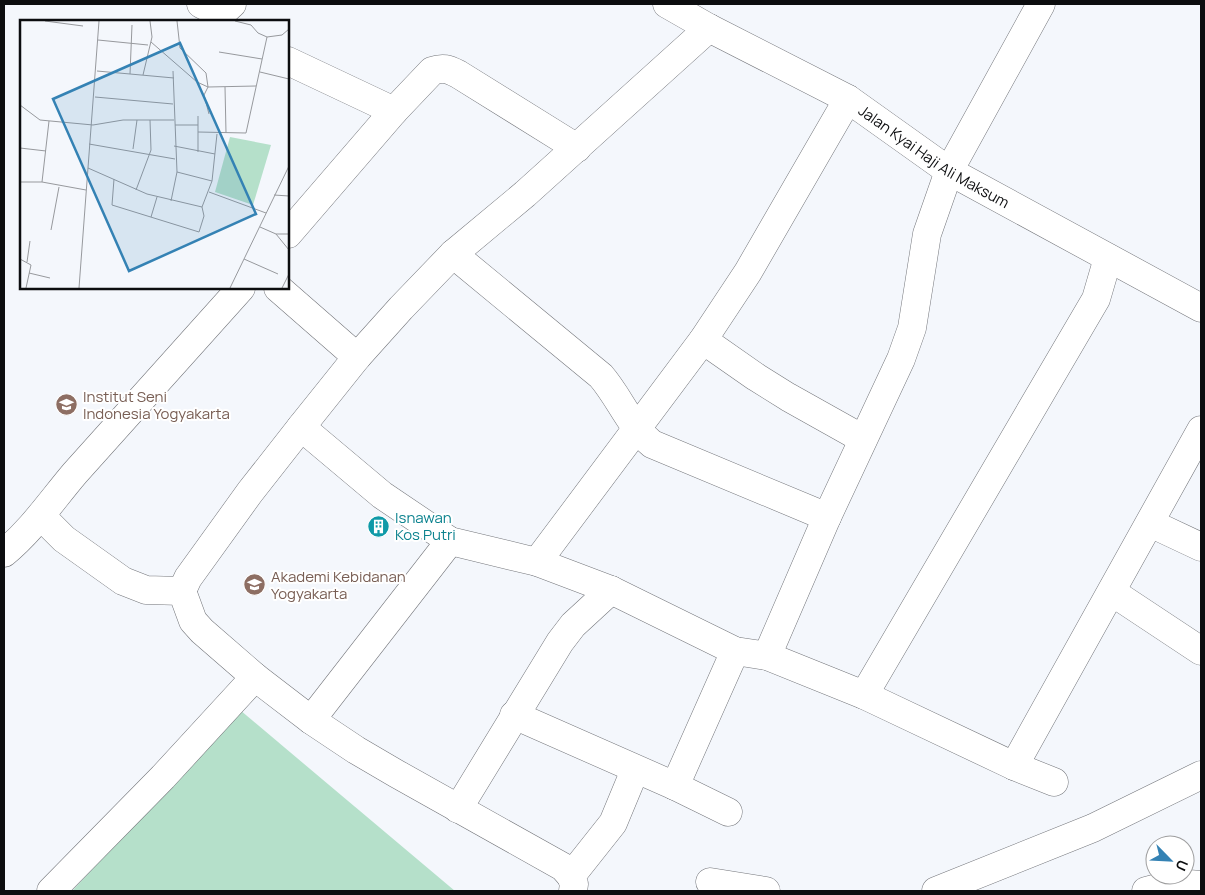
<svg xmlns="http://www.w3.org/2000/svg" width="1205" height="895" viewBox="0 0 1205 895" font-family="Manrope,sans-serif">
  <rect width="100%" height="100%" fill="#f4f7fc"/>
  <path fill="#b5e0ca" d="M240,710L455,891H72Z"/>
  <g fill="none" stroke-linecap="round" stroke-linejoin="round">
    <defs>
      <g id="minor">
        <path d="M201,4L221,14L232,4"/>
        <path id="s1" d="M667,4L709,28L848,99L949,171L1201,308"/>
        <path d="M288,61L394,111"/>
        <path d="M288,234L394,111L432,71C443,67 448,69 458,74L577,148"/>
        <path d="M453,254L601,376C620,398 629,425 652,444L827,517"/>
        <path d="M278,288L357,357"/>
        <path d="M703,340L756,377L788,397L863,439"/>
        <path d="M301,427L382,495L450,541L537,562L611,590L735,651L767,656L864,695L1014,766L1054,782"/>
        <path d="M44,513L47,522L64,539L123,581L146,590L182,591L193,621L202,631L255,677L311,720L356,750L397,774L563,867L571,876"/>
        <path d="M1150,523L1201,547"/>
        <path d="M4,553C32,530 52,500 75,473L241,288"/>
        <path d="M537,562L703,340L748,272L848,99"/>
        <path d="M182,591L188,578L250,492L301,427L357,357L401,308L453,254L525,194L709,28"/>
        <path d="M1112,592L1201,651"/>
        <path d="M767,656L827,517L901,359L912,328L927,234L949,171L1041,4"/>
        <path d="M864,695L1096,299L1108,258"/>
        <path d="M514,715L675,786L728,812"/>
        <path d="M311,720L450,541"/>
        <path d="M1014,766L1201,430"/>
        <path d="M675,786L735,651"/>
        <path d="M458,809L560,642L573,625L611,590"/>
        <path d="M710,882L766,891"/>
        <path d="M51,891L163,777L255,677"/>
        <path d="M573,891L574,884L571,876L613,823L635,770"/>
        <path d="M936,891L1093,828L1201,775"/>
        <path d="M1146,891L1176,883L1201,885"/>
      </g>
    </defs>
    <use href="#minor" stroke="#74767b" stroke-width="29"/>
    <use href="#minor" stroke="#fff" stroke-width="28"/>
  </g>
  <defs>
    <symbol id="university-disc" viewBox="-11 -11 22 22"><circle r="9.5" fill="#8d6e63" stroke="#fff"/><path d="M0-5L7-2L0 1L-7-2ZM-4 1L0 2.5L4 1V4Q0 6-4 4Z" fill="#fff"/></symbol>
    <symbol id="building-disc" viewBox="-11 -11 22 22"><circle r="9.5" fill="#0f9aa8" stroke="#fff"/><path d="M-4-6H4V6H1V3H-1V6H-4ZM-2.5-4.3h1.7v1.8h-1.7ZM.8-4.3h1.7v1.8H.8ZM-2.5-1h1.7V.8h-1.7ZM.8-1h1.7V.8H.8Z" fill="#fff"/></symbol>
  </defs>
  <g fill-rule="evenodd">
    <use href="#university-disc" x="54" y="392" width="25" height="25"/>
    <use href="#building-disc" x="366" y="514" width="25" height="25"/>
    <use href="#university-disc" x="242" y="572" width="25" height="25"/>
  </g>
  <g text-anchor="middle" dominant-baseline="central" stroke-width="4" stroke-linejoin="round" paint-order="stroke">
    <g font-size="15" fill="#0c0d0f" stroke="#fff">
      <text stroke="none"><textPath href="#s1" startOffset="308">Jalan Kyai Haji Ali Maksum</textPath></text>
    </g>
    <g font-size="15" fill="#785e54" stroke="#fff" text-anchor="start">
      <text x="83" y="396">Institut Seni<tspan x="83" dy="17">Indonesia Yogyakarta</tspan></text>
      <text x="271" y="576">Akademi Kebidanan<tspan x="271" dy="17">Yogyakarta</tspan></text>
    </g>
    <g font-size="15" fill="#0d838f" stroke="#fff" text-anchor="start">
      <text x="395" y="517">Isnawan<tspan x="395" dy="17">Kos Putri</tspan></text>
    </g>
  </g>
  <g transform="translate(20 20)">
    <rect width="269" height="269" fill="#f4f7fc"/>
    <path d="M210,117L251,125L233,185L195,172Z" fill="#b5e0ca"/>
    <path fill="none" stroke="#97999d" stroke-width="1" d="M25,1L63,6M157,1L160,28L186,53L188,67L184,75L189,94M215,1L231,5L238,13L247,17L262,15L269,9M78,20L128,25M131,22L177,62L188,67L236,66M199,32L242,39M77,51L154,58M240,52L269,59M110,54L112,5M123,55L132,17L130,1M205,67L206,113M75,77L153,84M0,85L20,100L73,105L103,100H154M29,101L22,162L66,170M155,105H178M178,112L226,113L247,17M69,124L155,139M154,126L195,134M0,128L26,131M113,129L117,100M178,132V96M68,148L127,174L182,187M157,152L192,161M94,159L92,185L179,212L184,196L182,187L192,161L197,114M0,162H22M116,170L131,130L130,100M189,172L246,193M254,175L269,176M151,181L157,152L153,51M131,197L137,177M240,207L256,214H269M31,210L39,167M256,214L269,230M0,239L11,245L6,268M224,239L258,254M7,242L10,221M9,253L30,258M59,268L79,1M210,268L269,146M262,268L269,254"/>
    <path fill="#3482b4" fill-opacity="0.15" stroke="#3482b4" stroke-width="2.5" d="M160,23L236,194L109,251L33,79Z"/>
    <rect width="269" height="269" fill="none" stroke="#0c0d0f" stroke-width="2.5"/>
  </g>
  <rect width="1205" height="895" fill="none" stroke="#0c0d0f" stroke-width="10"/>
  <g transform="translate(1170 860) rotate(114)"><circle r="24" fill="#ffffff" stroke="#9e9e9f"/>
  <path d="M0-4L9 19L0 12L-9 19Z" fill="#3482b4"/>
  <text y="-8" font-size="14" font-weight="bold" text-anchor="middle" fill="#0c0d0f">U</text>
  </g>
</svg>
